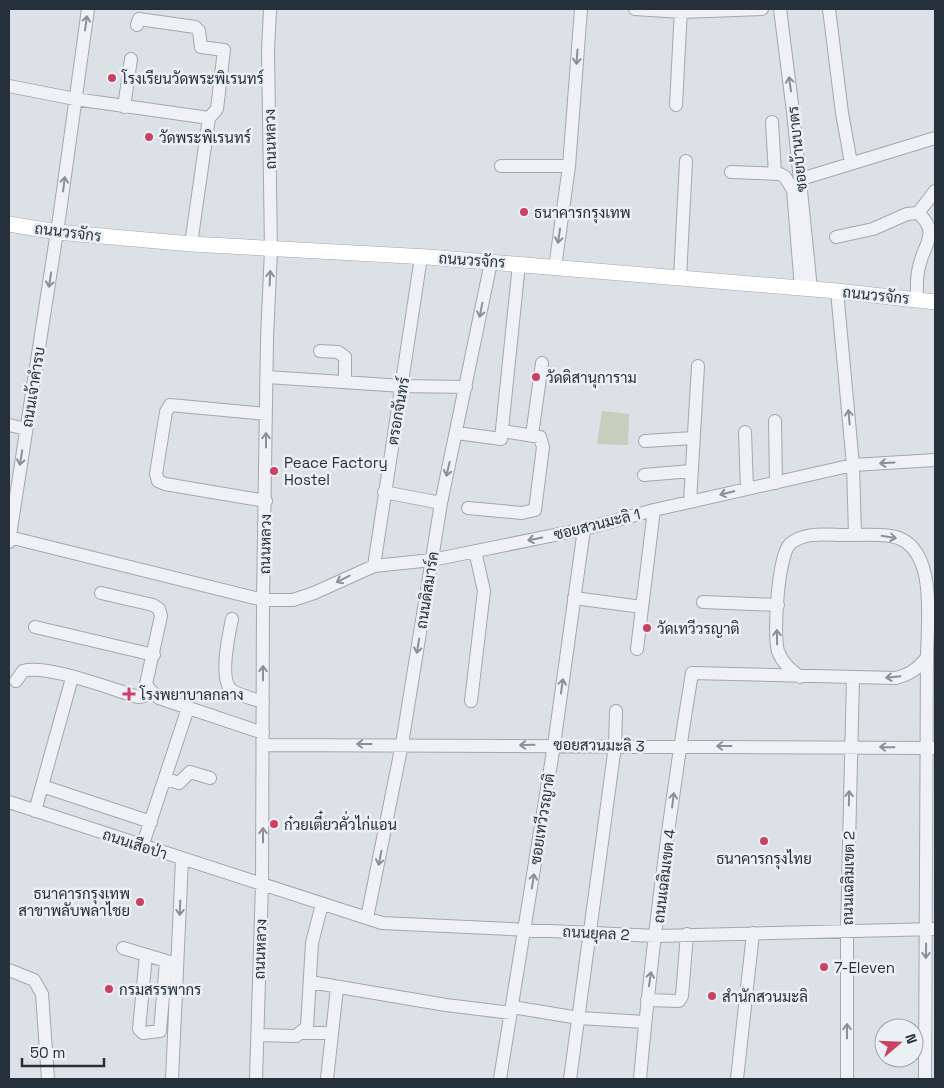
<svg xmlns="http://www.w3.org/2000/svg" width="944" height="1088" viewBox="0 0 944 1088" font-family="'Space Grotesk',Sarabun,sans-serif">
  <rect width="100%" height="100%" fill="#dce1e6"/>
  <path fill="#c4d0bd" d="M602,411L629,414L628,445L597,444Z"/>
  <g fill="none" stroke-linecap="round" stroke-linejoin="round">
    <defs>
      <path id="minor" d="M635,9L681,12L762,9
        M780,9L793,112L811,289
        M829,9L842,113L851,163
        M137,25L139,19L195,27L199,31L201,47L224,50L217,109L209,118L191,244
        M9,86L75,99L209,118
        M676,105L681,9
        M124,107L131,59
        M772,122L775,174
        M501,166H569
        M731,172L780,174L785,177L793,190L801,288
        M801,179L935,138
        M918,213L935,191
        M836,237L873,229L907,214L918,213C941,233 923,245 919,267C916,278 917,289 917,300
        M555,268L569,166L581,9
        M680,278L686,161
        M837,291L853,465L855,535
        M320,351L338,352L345,357V382
        M267,377L403,386L466,387
        M775,421L776,483
        M9,425L26,429
        M745,432L747,489
        M457,433L501,439L519,264
        M532,435L542,363
        M645,441L693,438
        M644,475L691,471
        M384,492L441,503
        M266,501L165,484L158,481L156,474L166,412L170,405L266,414
        M690,502L698,366
        M468,508L522,513L535,510L543,447L540,437L502,431
        M9,537L263,600H293L314,593L374,566L432,560L584,529L654,510L853,465L935,460
        M9,542L60,212L88,9
        M374,566L421,257
        M101,593L153,605L159,609L161,616L146,684L150,690L159,698L263,733
        M574,598L642,607
        M703,602L778,605
        M232,619C229,634 218,682 233,691C241,696 254,699 263,702
        M35,627L154,655
        M637,649L654,510
        M16,681L23,671C47,664 111,689 138,697L144,696L150,690
        M471,701L484,591L475,551
        M263,745L935,748
        M166,779L179,783L190,772L210,778
        M42,786L151,822
        M9,802L382,923L656,936L935,929
        M35,811L72,678
        M142,847L188,708
        M367,918L402,744L441,503L491,262
        M123,948L173,963
        M146,955L139,1029L143,1033L160,1031L166,962
        M9,970L34,980L42,994L48,1079
        M310,982L446,1005L511,1013
        M647,1000L679,1001L682,996L687,934
        M512,1007L579,1018L645,1022
        M301,1033H331
        M257,1035L296,1036L307,1027L312,943L322,904
        M172,1079L182,860
        M256,1079L262,884L263,600L267,338L271,250L268,51L270,9
        M327,1079L337,988
        M500,1079L554,745L584,529
        M570,1079L615,746L616,711
        M640,1079C652,944 670,807 692,673L896,678C910,674 918,669 927,657C927,623 939,544 891,536C877,534 860,535 845,535C828,535 805,531 790,544C778,555 773,635 778,651C782,663 791,670 800,677
        M737,1079L753,933
        M847,1079V931L853,677
        M925,1079L927,657"/>
      <path id="major" d="M9,224L57,232L191,244L428,257L837,291L935,302"/>
    </defs>
    <use href="#minor" stroke="#a2a8b0" stroke-width="14"/>
    <use href="#major" stroke="#9ca7b2" stroke-width="16"/>
    <use href="#minor" stroke="#eff1f5" stroke-width="12"/>
    <use href="#major" stroke="#fff" stroke-width="15"/>
  </g>
  <defs><path id="oneway-shaft" d="M-6 0H5M1.5-3L5.5 0L1.5 3" fill="none" stroke-width="1.6" stroke-linecap="round" stroke-linejoin="round" transform="scale(1.25)"/></defs>
  <g stroke="#8a9098">
    <use href="#oneway-shaft" transform="translate(86 23) rotate(-82)"/>
    <use href="#oneway-shaft" transform="translate(577 57) rotate(94)"/>
    <use href="#oneway-shaft" transform="translate(790 84) rotate(-98)"/>
    <use href="#oneway-shaft" transform="translate(64 184) rotate(-83)"/>
    <use href="#oneway-shaft" transform="translate(559 236) rotate(98)"/>
    <use href="#oneway-shaft" transform="translate(270 278) rotate(-87)"/>
    <use href="#oneway-shaft" transform="translate(50 280) rotate(99)"/>
    <use href="#oneway-shaft" transform="translate(481 310) rotate(101)"/>
    <use href="#oneway-shaft" transform="translate(849 417) rotate(-95)"/>
    <use href="#oneway-shaft" transform="translate(266 440) rotate(-90)"/>
    <use href="#oneway-shaft" transform="translate(21 458) rotate(99)"/>
    <use href="#oneway-shaft" transform="translate(887 463) rotate(177)"/>
    <use href="#oneway-shaft" transform="translate(448 469) rotate(103)"/>
    <use href="#oneway-shaft" transform="translate(727 493) rotate(167)"/>
    <use href="#oneway-shaft" transform="translate(889 537) rotate(9)"/>
    <use href="#oneway-shaft" transform="translate(535 539) rotate(168)"/>
    <use href="#oneway-shaft" transform="translate(343 579) rotate(153)"/>
    <use href="#oneway-shaft" transform="translate(777 637) rotate(-91)"/>
    <use href="#oneway-shaft" transform="translate(418 646) rotate(99)"/>
    <use href="#oneway-shaft" transform="translate(263 673) rotate(-90)"/>
    <use href="#oneway-shaft" transform="translate(893 677) rotate(174)"/>
    <use href="#oneway-shaft" transform="translate(562 686) rotate(-82)"/>
    <use href="#oneway-shaft" transform="translate(364 744) rotate(180)"/>
    <use href="#oneway-shaft" transform="translate(527 745) rotate(179)"/>
    <use href="#oneway-shaft" transform="translate(724 746) rotate(-180)"/>
    <use href="#oneway-shaft" transform="translate(887 747) rotate(-179)"/>
    <use href="#oneway-shaft" transform="translate(849 798) rotate(-89)"/>
    <use href="#oneway-shaft" transform="translate(673 800) rotate(-83)"/>
    <use href="#oneway-shaft" transform="translate(263 835) rotate(-90)"/>
    <use href="#oneway-shaft" transform="translate(380 858) rotate(101)"/>
    <use href="#oneway-shaft" transform="translate(533 881) rotate(-81)"/>
    <use href="#oneway-shaft" transform="translate(180 908) rotate(92)"/>
    <use href="#oneway-shaft" transform="translate(926 951) rotate(91)"/>
    <use href="#oneway-shaft" transform="translate(650 979) rotate(-82)"/>
    <use href="#oneway-shaft" transform="translate(847 1031) rotate(-90)"/>
  </g>
  <g fill="#cb4164" stroke="#ebf0f4" stroke-width="2">
    <circle cx="112" cy="78" r="5"/>
    <circle cx="149" cy="137" r="5"/>
    <circle cx="524" cy="212" r="5"/>
    <circle cx="536" cy="377" r="5"/>
    <circle cx="274" cy="471" r="5"/>
    <circle cx="647" cy="628" r="5"/>
    <path d="M126.5 686.5h5v5h5v5h-5v5h-5v-5h-5v-5h5z"/>
    <circle cx="274" cy="824" r="5"/>
    <circle cx="764" cy="841" r="5"/>
    <circle cx="140" cy="902" r="5"/>
    <circle cx="824" cy="967" r="5"/>
    <circle cx="109" cy="989" r="5"/>
    <circle cx="712" cy="996" r="5"/>
  </g>
  <g text-anchor="middle" dominant-baseline="central" stroke-width="5" stroke-linejoin="round" paint-order="stroke">
    <g font-size="15" fill="#26303c" stroke="#ebf0f4" text-anchor="start">
      <text x="122" y="78">โรงเรียนวัดพระพิเรนทร์</text>
      <text x="159" y="137">วัดพระพิเรนทร์</text>
      <text x="534" y="212">ธนาคารกรุงเทพ</text>
      <text x="546" y="377">วัดดิสานุการาม</text>
      <text x="284" y="462">Peace Factory<tspan x="284" dy="17">Hostel</tspan></text>
      <text x="657" y="628">วัดเทวีวรญาติ</text>
      <text x="140" y="694">โรงพยาบาลกลาง</text>
      <text x="284" y="824">ก๋วยเตี๋ยวคั่วไก่แอน</text>
      <text x="764" y="858" text-anchor="middle">ธนาคารกรุงไทย</text>
      <text x="130" y="893" text-anchor="end">ธนาคารกรุงเทพ<tspan x="130" dy="17">สาขาพลับพลาไชย</tspan></text>
      <text x="834" y="967">7-Eleven</text>
      <text x="119" y="989">กรมสรรพากร</text>
      <text x="722" y="996">สำนักสวนมะลิ</text>
    </g>
    <g font-size="15" fill="#26303c" stroke="#ebf0f4">
      <text transform="translate(270 139) rotate(-91)">ถนนหลวง</text>
      <text transform="translate(797 149) rotate(-96)">ซอยบ้านบาตร</text>
      <text transform="translate(68 232) rotate(7)">ถนนวรจักร</text>
      <text transform="translate(472 260) rotate(4)">ถนนวรจักร</text>
      <text transform="translate(876 295) rotate(6)">ถนนวรจักร</text>
      <text transform="translate(33 387) rotate(-81)">ถนนเจ้าคำรบ</text>
      <text transform="translate(398 411) rotate(-80)">ตรอกจันทร์</text>
      <text transform="translate(597 524) rotate(-14)">ซอยสวนมะลิ 1</text>
      <text transform="translate(265 544) rotate(-89)">ถนนหลวง</text>
      <text transform="translate(427 590) rotate(-81)">ถนนดิสมาร์ค</text>
      <text transform="translate(599 745) rotate(1)">ซอยสวนมะลิ 3</text>
      <text transform="translate(542 819) rotate(-81)">ซอยเทวีวรญาติ</text>
      <text transform="translate(135 844) rotate(18)">ถนนเสือป่า</text>
      <text transform="translate(664 876) rotate(-83)">ถนนเฉลิมเขต 4</text>
      <text transform="translate(848 878) rotate(-89)">ถนนเฉลิมเขต 2</text>
      <text transform="translate(596 933) rotate(3)">ถนนยุคล 2</text>
      <text transform="translate(260 949) rotate(-88)">ถนนหลวง</text>
    </g>
  </g>
  <rect width="944" height="1088" fill="none" stroke="#26303c" stroke-width="20"/>
  <g transform="translate(899 1043) rotate(71)"><circle r="24" fill="#ebf0f4" stroke="#9ca3aa"/>
  <path d="M0-4L9 19L0 12L-9 19Z" fill="#cb4164"/>
  <text y="-8" font-size="14" font-weight="bold" text-anchor="middle" fill="#26303c">N</text>
  </g>
  <path d="M22 1058v8h82v-8" fill="none" stroke="#26303c" stroke-width="2.5"/>
  <text x="30" y="1058" font-size="15" fill="#26303c" stroke="#ebf0f4" stroke-width="4" paint-order="stroke">50 m</text>
</svg>
